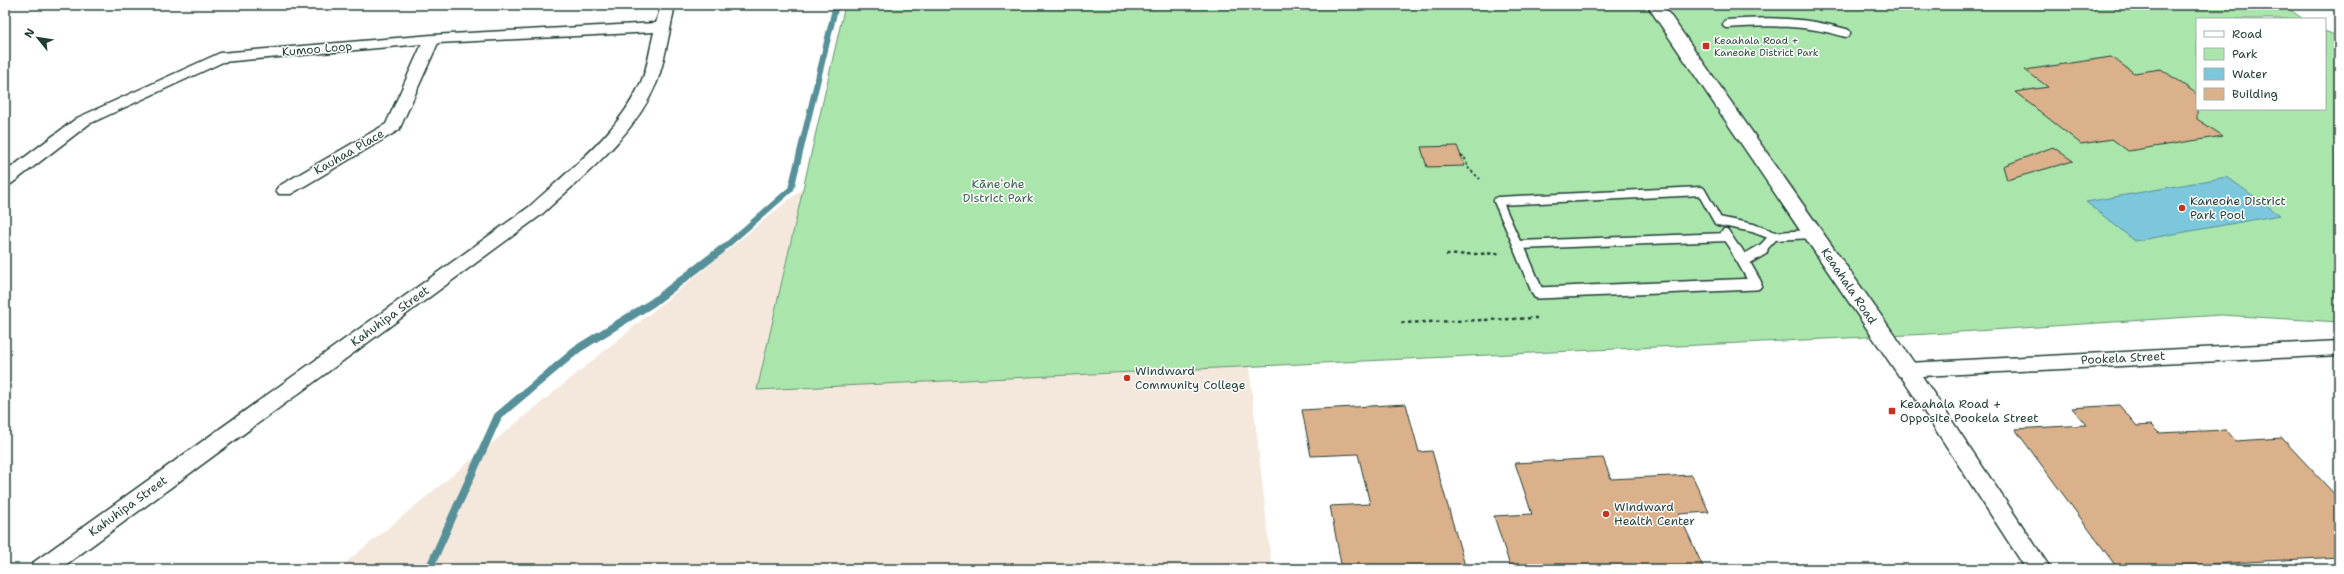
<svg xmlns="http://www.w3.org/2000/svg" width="2344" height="574" viewBox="0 0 2344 574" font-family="'Shantell Sans',sans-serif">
  <rect width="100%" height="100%" fill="#fff"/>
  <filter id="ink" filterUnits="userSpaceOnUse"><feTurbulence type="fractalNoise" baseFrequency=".025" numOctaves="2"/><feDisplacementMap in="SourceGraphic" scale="8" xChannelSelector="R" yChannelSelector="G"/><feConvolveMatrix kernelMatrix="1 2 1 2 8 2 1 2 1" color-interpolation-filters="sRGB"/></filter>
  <g filter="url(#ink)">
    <path fill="#f4e8dc" d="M802,189L757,390L1249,366L1272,569H338Z"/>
    <path fill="#aae6ac" stroke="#649270" d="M845,5H2284L2303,19H2197V109H2325V31L2339,37V322L2221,315L1929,334L757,390Z"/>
    <path fill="#7dc7dd" stroke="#579099" d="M2227,177L2280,215L2135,241L2086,202Z"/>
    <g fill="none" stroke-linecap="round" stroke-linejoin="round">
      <path stroke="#579099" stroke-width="6" d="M720,251L791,189L836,5"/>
      <path stroke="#579099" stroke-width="8" d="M429,569L498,416L579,348L652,303L721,250"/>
    </g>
    <path fill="#dbb18c" stroke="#1f3d34" d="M2111,57L2134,73L2161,69L2197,94V119L2223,136L2128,151L2112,139L2081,144L2015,92L2048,87L2025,70Z
      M1457,146L1465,166L1427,167L1421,147Z
      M2053,147L2073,161L2007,180L2003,166Z
      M1406,404L1419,452L1432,451L1466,569H1342L1330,506L1370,504L1358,454L1311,456L1302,410Z
      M2119,405L2137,426L2151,425L2159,433L2226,430L2236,441L2282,438L2339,499V557L2118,569L2015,429L2086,425L2072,408Z
      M1603,458L1611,479L1692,475L1709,512L1679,514L1704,569H1511L1494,516L1532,514L1515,463Z"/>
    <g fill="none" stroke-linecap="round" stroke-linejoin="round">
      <defs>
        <path id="lane-far1" d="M1727,24C1769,21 1806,21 1846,33
          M1725,233L1737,251
          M1774,236L1813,234
          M1517,245L1727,237
          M1520,251L1498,201L1701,191L1718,221L1753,228L1774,236
          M1760,251L1774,236"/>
        <path id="lane" d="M1520,250L1538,293L1756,284L1743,261L1762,250
          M1736,250L1743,261"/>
        <path id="street" d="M661,5H675C670,28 665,61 657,82C634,137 583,176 541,215L60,569H30L34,562L529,207C569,170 618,134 641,82C648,67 650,48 654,32L438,43L399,130L291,194H279L276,190L279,186L386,124L422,44L223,62L89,124L11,184L5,185V172L77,118L220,53L432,35L656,23Z
          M2339,341V355L1922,376L2051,569H2026L1897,370L1900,365L1907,363Z"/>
        <path id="secondary" d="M1647,5H1663L1915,364L1919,370L1915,376L1907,378L1899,376Z"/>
      </defs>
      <use href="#lane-far1" stroke="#1f3d34" stroke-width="11"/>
      <use href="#lane" stroke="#1f3d34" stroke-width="14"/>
      <use href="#street" stroke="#1f3d34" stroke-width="3"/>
      <use href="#secondary" stroke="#1f3d34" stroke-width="3"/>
      <path stroke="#1f3d34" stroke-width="2" stroke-dasharray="2.5 2.5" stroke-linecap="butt" d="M1461,156H1464L1469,169L1480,179"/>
      <path stroke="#1f3d34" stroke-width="2.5" stroke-dasharray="3.5 3.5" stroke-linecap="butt" d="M1446,255L1502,253
        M1401,323L1537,318"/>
      <use href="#lane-far1" stroke="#fff" stroke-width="8"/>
      <use href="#lane" stroke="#fff" stroke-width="11"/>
      <use href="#street" fill="#fff" fill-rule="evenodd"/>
      <use href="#secondary" fill="#fff" fill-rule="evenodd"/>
    </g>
  </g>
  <g fill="#c8321e" stroke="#fff" stroke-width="1.5">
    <rect x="1702" y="42" width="8" height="8" rx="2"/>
    <circle cx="2182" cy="208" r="4"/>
    <circle cx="1127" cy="378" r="4"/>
    <rect x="1888" y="407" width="8" height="8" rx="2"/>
    <circle cx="1606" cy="514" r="4"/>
  </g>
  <g text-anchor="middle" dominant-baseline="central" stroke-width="3" stroke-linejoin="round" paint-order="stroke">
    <g font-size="10" fill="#1f3d34" stroke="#fff" text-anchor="start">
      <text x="1714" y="40">Keaahala Road +<tspan x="1714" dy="12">Kaneohe District Park</tspan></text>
    </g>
    <g font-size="12" fill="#1f3d34" stroke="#fff">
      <text transform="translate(317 49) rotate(-5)">Kumoo Loop</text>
      <text transform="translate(349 152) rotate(-30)">Kauhaa Place</text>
      <text transform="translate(1849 286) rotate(56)">Keaahala Road</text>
      <text transform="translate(390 316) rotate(-36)">Kahuhipa Street</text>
      <text transform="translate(2123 358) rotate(-3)">Pookela Street</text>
      <text transform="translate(128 506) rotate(-36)">Kahuhipa Street</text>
    </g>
    <g font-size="12" fill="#3b5f4c" stroke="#fff">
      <text x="998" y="184">Kāneʻohe<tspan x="998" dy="14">District Park</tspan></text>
    </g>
    <g font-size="12" fill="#1f3d34" stroke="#fff" text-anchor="start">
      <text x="2190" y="201">Kaneohe District<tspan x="2190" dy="14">Park Pool</tspan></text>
      <text x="1135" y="371">Windward<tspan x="1135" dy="14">Community College</tspan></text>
      <text x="1900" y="404">Keaahala Road +<tspan x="1900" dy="14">Opposite Pookela Street</tspan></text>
      <text x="1614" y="507">Windward<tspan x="1614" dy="14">Health Center</tspan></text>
    </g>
  </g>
  <rect width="2344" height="574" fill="none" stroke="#fff" stroke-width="20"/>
  <rect x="10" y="10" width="2324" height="554" fill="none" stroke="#1f3d34" stroke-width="1.5" filter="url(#ink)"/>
  <rect x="2196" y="18" width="130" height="92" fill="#ffffff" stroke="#a5b1ae"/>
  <rect x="2204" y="31" width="20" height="6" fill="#ffffff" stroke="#a5b1ae"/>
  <text x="2232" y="38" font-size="12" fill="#1f3d34">Road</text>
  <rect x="2204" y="48" width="20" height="12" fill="#aae6ac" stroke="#a5b1ae"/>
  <text x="2232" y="58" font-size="12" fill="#1f3d34">Park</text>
  <rect x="2204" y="68" width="20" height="12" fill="#7dc7dd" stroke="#a5b1ae"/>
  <text x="2232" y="78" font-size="12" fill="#1f3d34">Water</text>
  <rect x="2204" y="88" width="20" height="12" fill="#dbb18c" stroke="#a5b1ae"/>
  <text x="2232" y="98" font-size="12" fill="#1f3d34">Building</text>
  <g transform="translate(38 38) rotate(300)" stroke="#ffffff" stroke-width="3" paint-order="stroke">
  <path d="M0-3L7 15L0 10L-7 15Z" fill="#1f3d34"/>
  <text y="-6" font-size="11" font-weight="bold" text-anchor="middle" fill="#1f3d34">N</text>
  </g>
</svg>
